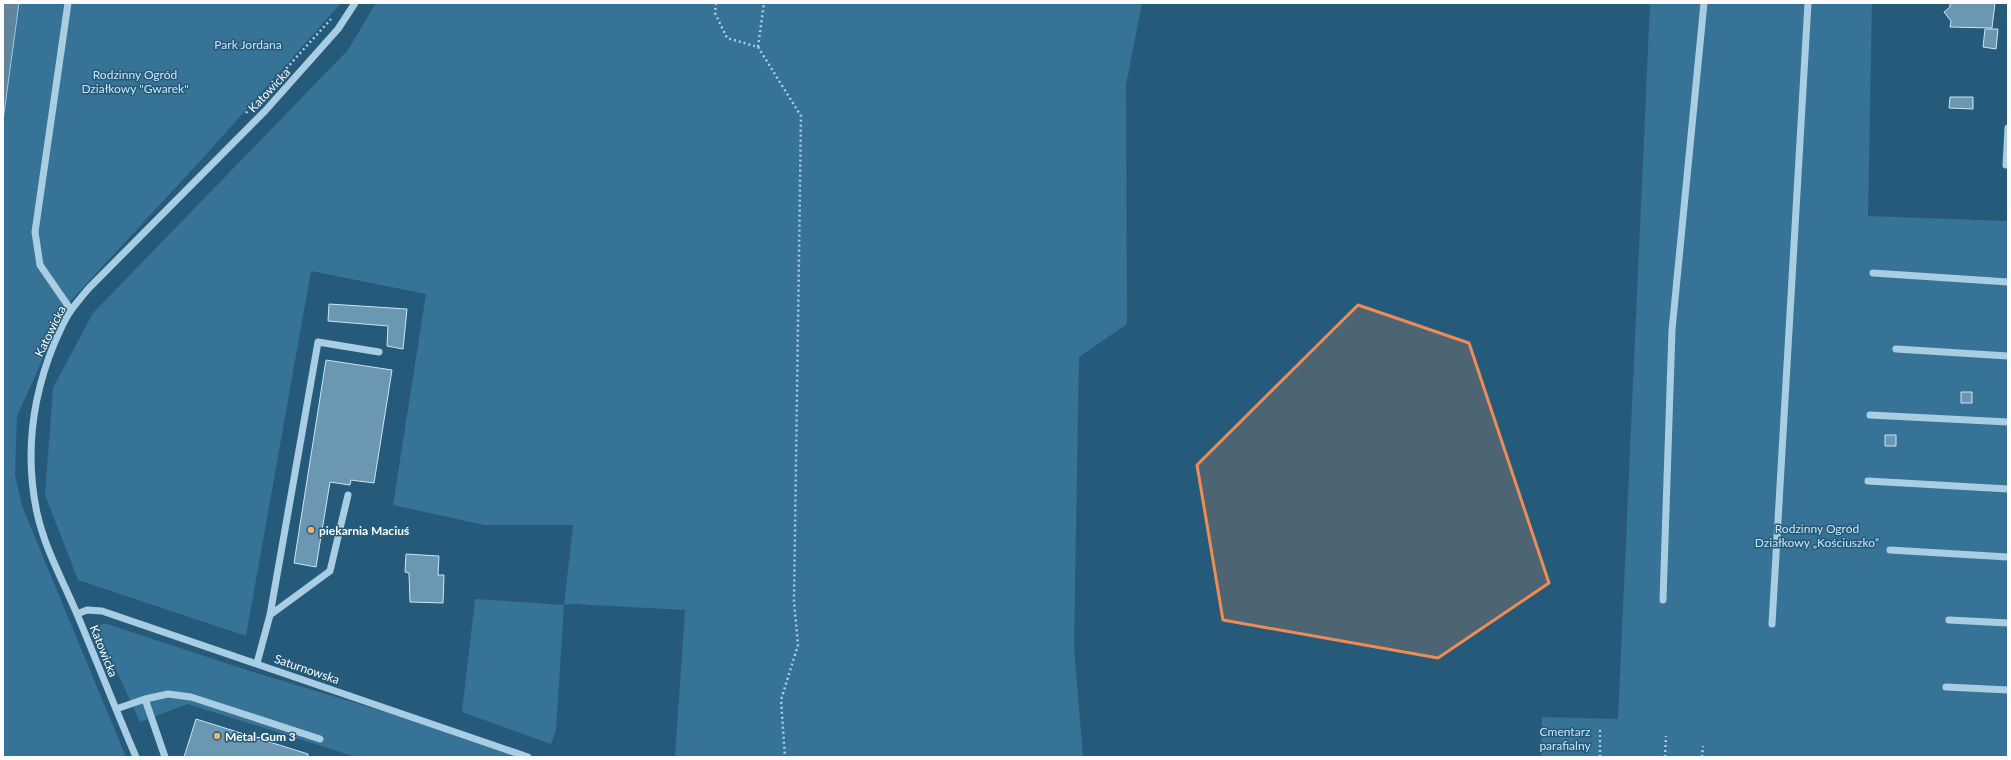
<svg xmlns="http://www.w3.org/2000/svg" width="2011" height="760" viewBox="0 0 2011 760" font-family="Lato,sans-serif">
  <rect width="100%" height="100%" fill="#255a7b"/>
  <path fill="#367396" d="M19,3H341L202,159L67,305L17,416L15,475L22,506L126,757H3V121Z
    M376,3H1142L1126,85L1127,324L1079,357L1074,647L1083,757H675L685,610L574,604L564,605L556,730L551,744L462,712L475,599L564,605L573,525H484L393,505L426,294L311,271L246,636L78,580L45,495L53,388L93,313L348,50Z
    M1650,3H1872L1868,216L2008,221V757H1541L1542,717L1618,719Z
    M101,624H107L253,672L534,757H356L188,704L140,722L98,630Z"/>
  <path fill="#60859d" stroke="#9dcbe5" d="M3,3H19L3,121Z"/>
  <path fill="#6a97b2" stroke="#cbe5f3" d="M1950,3H1995L1992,28L1950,27L1951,21L1944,12L1950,7Z
    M1985,29H1998L1996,49L1983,47Z
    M1950,97H1973V109L1949,108Z
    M329,304L407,309L403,349L387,346L388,326L328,321Z
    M326,360L392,370L374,483L351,480L350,485L330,482L316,567L294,563Z
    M1961,392H1972V403H1961Z
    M1885,435H1896V446H1885Z
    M406,554L439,556L438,575H444L443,603L410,602L409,573L405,572Z
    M196,719L308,754V757H184Z"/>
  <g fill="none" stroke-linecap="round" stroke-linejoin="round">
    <path stroke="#a9cee4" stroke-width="2.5" stroke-dasharray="2 3" stroke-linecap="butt" d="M716,3L715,13L727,38L758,47L801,116L794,601L798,645L781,700L785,757
      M758,47L764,3
      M246,113L331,19
      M1600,757V728
      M1665,757L1666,736
      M1702,757L1703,746"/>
    <path stroke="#a9cee4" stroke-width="7" d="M68,3L35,232L40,265L71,310
      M2006,165L2008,128
      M1873,273L2008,282
      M1896,349L2008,356
      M1870,415L2008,422
      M1868,481L2008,489
      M1890,550L2008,557
      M1663,600L1672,330L1704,3
      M77,614L87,610L102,611L528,757
      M270,615L330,571L348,495
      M1949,620L2008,623
      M1772,624L1808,3
      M257,663L270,615L318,342L379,352
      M1946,687L2008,690
      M145,699L165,757
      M116,709L145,699L168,694L191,697L320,739
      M136,757C116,710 97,662 77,614C63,581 45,549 37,513C25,456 32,398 54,344C59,333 64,319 72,309C77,302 83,295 89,288L265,111L338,29L355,3"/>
  </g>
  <path fill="#ef8b55" fill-opacity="0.2" stroke="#ef8b55" stroke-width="3" stroke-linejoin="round" d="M1358,305L1469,343L1549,583L1438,658L1223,620L1197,465Z"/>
  <g fill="#edb26e" stroke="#255a7b" stroke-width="1.5">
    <circle cx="311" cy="530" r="4"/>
    <circle cx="217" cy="736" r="4"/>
  </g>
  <g text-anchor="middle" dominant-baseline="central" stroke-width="3" stroke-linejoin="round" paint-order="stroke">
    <g font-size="12" fill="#cbe5f3" stroke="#255a7b">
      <text x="248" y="44">Park Jordana</text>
      <text x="135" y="74">Rodzinny Ogród<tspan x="135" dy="14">Działkowy "Gwarek"</tspan></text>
      <text x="1817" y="528">Rodzinny Ogród<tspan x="1817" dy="14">Działkowy „Kościuszko”</tspan></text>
      <text x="1565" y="731">Cmentarz<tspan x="1565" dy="14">parafialny</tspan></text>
    </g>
    <g font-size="12" fill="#fff" stroke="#255a7b">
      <text transform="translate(269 90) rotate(-47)">Katowicka</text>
      <text transform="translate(50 331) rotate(-64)">Katowicka</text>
      <text transform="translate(104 651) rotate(68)">Katowicka</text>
      <text transform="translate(307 669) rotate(19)">Saturnowska</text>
    </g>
    <g font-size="12" font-weight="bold" fill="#fff" stroke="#255a7b" text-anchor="start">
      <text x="319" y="530">piekarnia Maciuś</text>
      <text x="225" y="736">Metal-Gum 3</text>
    </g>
  </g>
  <rect width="2011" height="760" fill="none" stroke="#ffffff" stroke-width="8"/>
</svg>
